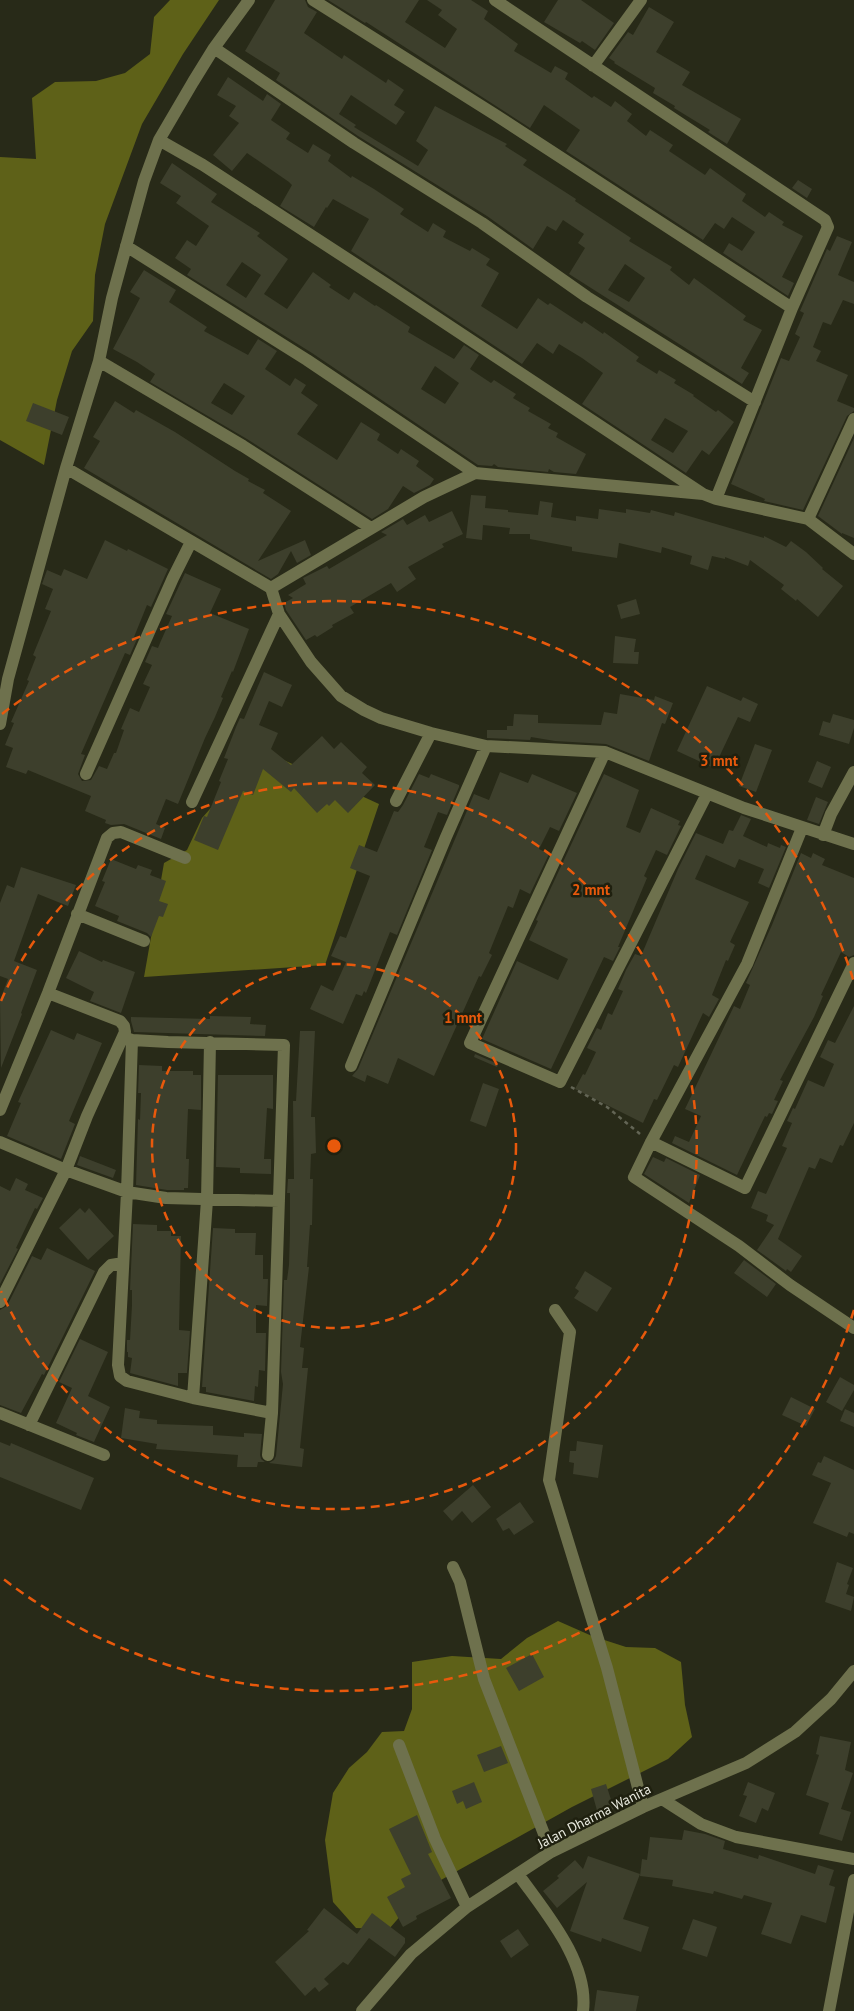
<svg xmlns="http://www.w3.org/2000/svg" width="854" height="2011" viewBox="0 0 854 2011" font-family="'PT Sans',sans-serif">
  <rect width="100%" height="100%" fill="#282a18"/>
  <path fill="#5e6118" d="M170,0H219L183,54L142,124L105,224L95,275L93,321L72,351L57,400L44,465L0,440V157L36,159L32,98L55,82L96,81L125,73L150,54L154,17Z
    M262,750L379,804L325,965L144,977L164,863L187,850L202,818Z
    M558,1621L592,1636L626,1647L655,1648L681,1662L685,1705L692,1737L668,1759L572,1807L423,1890L389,1929L356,1928L333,1902L325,1840L333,1793L349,1768L367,1752L382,1732L404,1731L412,1709V1662L452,1656L501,1659L527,1638Z"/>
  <path fill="#3d3f2c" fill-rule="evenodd" d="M275,0H305L308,7L317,12L304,33L342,59L344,55L386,83L388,79L404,90L394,105L405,112L396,125L351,95L339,114L356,125L354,127L418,166L428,150L416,141L435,106L507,144L505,146L527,160L523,165L576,199L575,201L631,238L629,241L672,267L670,270L689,285L694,278L746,316L743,320L762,330L741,368L749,373L742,384L569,274L585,248L578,243L584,234L563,220L556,231L547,226L533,249L487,216L358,136L276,80L280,73L245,51ZM625,264L645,278L629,302L608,290Z
    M328,0H419L405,22L445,48L457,29L438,15L442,10L427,0H471L488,11L484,19L518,44L514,51L551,73L555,66L568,73L565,79L592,98L594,96L611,107L615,101L632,114L627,121L646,136L650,130L673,145L669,151L705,175L710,168L746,194L742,201L765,217L769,212L784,222L782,225L803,236L782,277L794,283L788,296L723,253L729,243L742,251L755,232L732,217L724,229L715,223L703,240L566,151L580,130L544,105L530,128L366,22L365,23Z
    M558,0H581L614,23L595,50L582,41L580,43L544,22Z
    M649,7L674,22L656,52L690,72L682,85L741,119L727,144L708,132L710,130L674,108L675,106L653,93L655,88L614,63L615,62L609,58L628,32L633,35Z
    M228,77L263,101L267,94L281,104L271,120L290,133L286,139L308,153L313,144L331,155L328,161L351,178L352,176L374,189L404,209L400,214L428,232L433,223L446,231L443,237L470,251L472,248L490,259L486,265L499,273L481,306L517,329L538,298L548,305L550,303L582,324L584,321L603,334L604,332L639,357L636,361L657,374L659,370L676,380L674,383L694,395L693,396L716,412L718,410L734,422L709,455L702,450L686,473L582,404L603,373L582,358L559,344L553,354L537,343L522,364L351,251L369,219L333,199L327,208L326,207L314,227L280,206L292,185L289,182L247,153L232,171L213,155L239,123L229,116L236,106L217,95ZM665,418L688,431L673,453L651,440Z
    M172,163L217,194L211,202L260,233L257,236L288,259L264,294L287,309L313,272L331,285L329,287L349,300L354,292L375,306L376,305L410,327L408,332L454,359L464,345L479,355L470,369L491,383L494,380L516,394L513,398L530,408L528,411L551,424L548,428L558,433L556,437L586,454L576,474L554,472L549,469L548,472L498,467L494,464L492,466L478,465L312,353L187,275L191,269L175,258L187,240L196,246L209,226L176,203L181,196L160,183ZM242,262L261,275L246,298L226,285ZM435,366L459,383L445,404L421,389Z
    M798,180L812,189L807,198L792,188Z
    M837,236L852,242L838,275L854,282V304L843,300L831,325L823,322L813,347L821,351L816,361L848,375L837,401L854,408V411L847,416L803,510L764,501L765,499L731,484L781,358L789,361L800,337L795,334L804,313L800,311L827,249L830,251Z
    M144,270L176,290L169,302L207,327L204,331L248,355L258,339L277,351L265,369L290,386L295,378L306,385L301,393L318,405L297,434L337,460L361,422L380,434L377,440L398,454L401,449L419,461L416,466L434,479L430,485L414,493L403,486L388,509L372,519L247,439L150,382L155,374L137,362L113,349L140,298L130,292ZM224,383L245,396L232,415L211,403Z
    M115,401L134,413L136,410L175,432L235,471L249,479L248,481L265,490L263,493L291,511L258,561L305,540L311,555L297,563L291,551L278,574L271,579L84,468L100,441L93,437Z
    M33,403L69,417L62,435L26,421Z
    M854,438V538L842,533V534L818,516Z
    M471,495L486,496L485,508L508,510V512L538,515L540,501L553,503L551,517L576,521V516L598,519L599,509L626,513V509L650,513L651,510L674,516L675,512L764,538V536L786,547L791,541L806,552L823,568L822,569L843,586L818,617L797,599L796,601L781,589L784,585L750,560L748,566L725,557V559L712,556L708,570L690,564L692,556L662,547L661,553L619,543L617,558L572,551V547L530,539V534H509L510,528L483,525L482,540L466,538Z
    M452,511L463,534L442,544L444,547L408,567L416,579L397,592L391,583L350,607L354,613L332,625L333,627L317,637L315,635L306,640L286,610L284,603L293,598L288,595L306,584L303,578L327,566L329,569L387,535L381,532L403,519L407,525L425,515L429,522Z
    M105,540L127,551L128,549L168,569L151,607L147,605L134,637L137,639L130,655L125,653L81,754L85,755L78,774L82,781L91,780L99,766L107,769L114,753H116L124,730L121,729L130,708L139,712L150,687L143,684L152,665L145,662L152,646L158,648L160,643L172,616L166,614L185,573L221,589L210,613L249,629L233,672L232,671L221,697L223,698L215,717L205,738L178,804L166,799L156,824L165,828L161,839L124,824L111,825L105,823L106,820L85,811L91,796L28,770L26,774L6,767L13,748L5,745L14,723L11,722L29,681L27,680L36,657L33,655L51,611L45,609L53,589L42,584L47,570L61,576L64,569L87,579Z
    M636,599L640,614L621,619L617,605Z
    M615,636L636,639L634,652H639L638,664L613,663Z
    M264,672L292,685L282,707L269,701L259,725L278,733L271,749L291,765L322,736L334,749L341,742L367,767L362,773L375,785L348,813L335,800L329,806L327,804L317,813L294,788L291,792L263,769L253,795L243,791L218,850L194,840L204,816L207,817L221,782L219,781L228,759L224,758L236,727L240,718L244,719Z
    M707,686L741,701L743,697L758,704L750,722L738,717L714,768L677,751Z
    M620,694L654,700L655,696L673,703L665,724L662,723L649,761L606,744L555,741L531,737L530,740L487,738V730H507V726H513L514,714L538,715V723L601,725L604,712L617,714Z
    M833,714L854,720V728L849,744L819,735L823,721L830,723Z
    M755,744L772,750L756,792L739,786Z
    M817,761L831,767L822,788L808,782Z
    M500,772L528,783L532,774L577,793L559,831L550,827L539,849L549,854L530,894L520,889L513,908L508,906L489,953L492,955L481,977L479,976L434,1076L398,1058L388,1084L367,1075L365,1082L352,1076L358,1069L474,794L489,800Z
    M419,774L429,778L431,774L459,785V787L447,815L438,812L424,847L432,850L397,935L390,932L366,993L364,991L362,996L356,994L343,1024L310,1009L321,985L333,991L346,962L331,956L340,936L346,938L370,876L350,868L359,845L377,852L394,811L398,812L403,805Z
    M604,774L639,790L626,827L640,833L651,808L680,821L678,825L681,826L667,855L656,850L644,876L647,878L618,947H620L613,961L604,957L551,1069L482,1039L517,961L558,980L568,959L529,940L538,921L536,920Z
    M816,797L828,802L819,824L807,820Z
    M741,815L751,819L743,836L767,847L768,843L780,848L781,845L786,847L769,888L758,883L764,869L739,859L735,868L706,855L695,879L749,902L730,942L735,945L728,961L726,960L712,995L719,999L709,1017L703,1013L678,1067L674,1065L657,1100L654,1099L643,1123L575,1089L583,1074L585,1075L596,1052L587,1048L597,1028L601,1030L608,1013L612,1015L623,991L618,989L626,970L635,954L641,956L678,869L696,833L723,844L729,830L733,831Z
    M801,853L811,858L813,853L825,859L822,865L854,878V955L849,957L841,952L821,995L823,996L814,1017L780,1080L783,1081L774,1100L778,1101L772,1114L769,1113L767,1117L765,1116L737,1175L672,1143L675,1136L689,1142L701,1116L685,1109L734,1006L740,1009L750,985L746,983L772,925Z
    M111,859L136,869L138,865L152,870L150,875L166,881L159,901L168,904L163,917L159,916L151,937L147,933L117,921L119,916L95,906L105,882L102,881Z
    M21,867L76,885L68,906L38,894L14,961L37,970L21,1013L22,1014L1,1068L0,1000L8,979L0,976V903L7,885L14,888Z
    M79,951L102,962L103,960L135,972L121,1013L90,1001L94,992L66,978Z
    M854,1006V1123L843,1146L840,1145L832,1163L820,1158L815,1169L809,1167L778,1239L802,1256L791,1272L787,1269L786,1271L757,1250L774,1225L766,1221L768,1215L751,1208L758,1191L766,1194L787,1148L782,1146L792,1123L787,1121L793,1108L795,1109L808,1080L824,1087L834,1064L820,1057L828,1040L835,1043Z
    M210,1016L251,1017L250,1024L266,1025L265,1036L134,1032L131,1021V1017L210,1019Z
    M51,1030L74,1040L77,1033L102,1043L69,1121L75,1124L61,1159L7,1136L21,1103L18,1102Z
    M300,1031H315L311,1117H315L316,1153L311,1154L310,1179H313L312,1225H310L307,1267H309L300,1347L304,1348L302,1368H308L300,1448L304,1449L302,1467L269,1463L274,1460L276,1456L283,1384L281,1372L284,1280H287L289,1265L290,1232V1193H287L288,1179H294L293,1101H296Z
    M475,1054L498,1064L497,1067L474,1057Z
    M139,1065L162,1066V1071H193V1075H201V1110L188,1109L186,1159H189L188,1188H184V1190H167L136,1185L138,1119L140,1120L141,1093H138Z
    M218,1075H273V1109L267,1108L264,1159H271V1174L240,1173V1168L216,1167Z
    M483,1083L499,1089L486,1127L470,1121Z
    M80,1156L116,1170L113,1178L77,1165Z
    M653,1157L664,1162L666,1158L700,1175L689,1203L644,1174Z
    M16,1178L28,1184L25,1190L43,1198L37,1209L35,1208L16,1248L18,1249L0,1284V1186L10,1191Z
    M80,1208L85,1213L89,1208L114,1236L88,1260L59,1228Z
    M133,1224L157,1225V1231H171V1236H181L179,1330L190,1331L187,1373H178V1386L130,1373L132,1358L128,1357V1352H127V1340H130L132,1305V1290H130Z
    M213,1228L235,1229V1233H256L255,1255H263V1279H268L267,1306L256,1305V1333H266L265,1371L259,1370L258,1387L255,1386L254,1401L206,1392V1387H202Z
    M47,1248L95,1271L44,1375L42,1374L21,1413L0,1405V1310L7,1306L32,1256L41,1260Z
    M744,1260L776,1284L767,1297L734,1273Z
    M585,1271L612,1288L597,1312L574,1298L579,1291L575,1288Z
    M80,1339L108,1352L88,1396L110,1407L94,1442L76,1435L77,1433L56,1423L72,1388L59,1382Z
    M840,1377L854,1385V1390L842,1411L826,1402Z
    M791,1397L815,1409L806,1426L782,1415Z
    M125,1408L140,1411L139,1418L157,1420V1424L213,1426V1435L244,1437V1433L262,1434L260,1455L261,1459L265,1462H258L257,1467H237L238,1455L156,1449L157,1444L121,1438Z
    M845,1409L854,1413V1427L840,1421Z
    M577,1441L603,1445L598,1478L573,1474L574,1463L569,1462L570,1451H576Z
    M0,1442L10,1446L11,1443L94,1478L81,1510L0,1477Z
    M824,1456L854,1470V1534L849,1532L847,1537L813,1523L831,1483L812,1475L818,1462L821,1463Z
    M473,1485L491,1507L472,1523L462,1511L452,1521L443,1511Z
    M520,1502L534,1522L514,1535L509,1528L503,1531L496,1519Z
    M837,1562L853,1568L847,1584L849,1585L846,1594L854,1597L851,1611L825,1602Z
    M532,1654L544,1677L519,1691L506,1668Z
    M820,1736L851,1742L845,1770L853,1773L841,1809L851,1812L842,1841L819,1834L829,1803L806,1795L819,1755L816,1754Z
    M501,1746L508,1763L484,1772L477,1755Z
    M474,1782L482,1802L466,1809L463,1801L457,1804L452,1791Z
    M748,1782L775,1793L768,1811L762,1808L756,1823L739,1816L747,1796L743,1795Z
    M606,1784L614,1809L598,1814L591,1789Z
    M417,1815L432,1852L428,1854L451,1898L416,1916L417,1919L403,1927L387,1897L405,1887L401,1879L411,1874L389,1829Z
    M684,1830L705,1834L725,1841L723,1849L758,1859L759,1855L815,1874L818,1865L834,1870L829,1885L835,1887L826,1923L801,1915L791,1944L761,1934L772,1903L744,1895L742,1899L714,1891L713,1894L672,1886L673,1880L640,1876L642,1859L647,1860L650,1837L682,1840Z
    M588,1856L640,1874L623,1919L649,1927L641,1952L602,1938L601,1942L570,1931L587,1882L557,1908L543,1891L559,1878L557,1876L575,1860L583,1869Z
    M324,1908L357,1934L372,1913L405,1938V1943L395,1957L369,1938L348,1965L343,1962L324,1979L329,1984L319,1992L315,1987L305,1996L275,1962L309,1931L307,1930Z
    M693,1919L717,1927L707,1957L682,1949Z
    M518,1929L529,1945L511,1958L500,1941Z
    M597,1990L639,1996L636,2011H594Z"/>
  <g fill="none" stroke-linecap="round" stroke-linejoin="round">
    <path stroke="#636555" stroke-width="2.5" stroke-dasharray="4 4" stroke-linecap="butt" d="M571,1087L607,1107L640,1134"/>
    <path stroke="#6e714d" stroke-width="12" d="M313,0L494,114L792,308
      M495,0L825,220L828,227L792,308L716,499
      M214,48L354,143L482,223L587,297L755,402
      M593,66L641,0
      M159,140L203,165L389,286L703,494
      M126,246L307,360L475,473
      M99,361L243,446L371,528
      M66,468L271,588L279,614L311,662L341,696L364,710L381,718L431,733L486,746L605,752L744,808L854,844
      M808,519L854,419
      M271,588L424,497L475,473L703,494L716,499L808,519L854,554
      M0,724L8,679L66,468L99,361L112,298L144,181L159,140L193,82L214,48L249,0
      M605,752L470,1043L560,1082L707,794
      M86,774L173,578L191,542
      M396,801L431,733
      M192,802L279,614
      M802,828L747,964L651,1142L634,1177L739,1246L790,1285L854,1328
      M823,835L831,814L854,772
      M77,914L144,941
      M123,1037L132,1040L168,1042L284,1045L272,1413L268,1455
      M132,1040L127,1192L118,1365L120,1376L127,1381L193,1398L272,1413
      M351,1066L446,837L486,746
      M0,1110L48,993L107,838L113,833L121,832L185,858
      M0,1142L66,1170L127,1192L166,1198L279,1201
      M651,1142L745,1188L854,963
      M0,1302L66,1170L87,1116L125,1032L124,1026L120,1021L48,993
      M555,1310L570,1332L549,1480L607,1668L643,1807
      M193,1398L207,1200L210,1042
      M0,1413L104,1455
      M29,1425L104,1272L111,1265L123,1263
      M453,1567L460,1582L484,1679L551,1852
      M399,1745L435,1839L467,1907
      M662,1799L701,1824L736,1837L854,1859
      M518,1874C545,1912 589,1962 583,2011
      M362,2011L411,1954L467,1907L551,1852L643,1807L746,1763L795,1732L831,1699L854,1671
      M829,2011L854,1880"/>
  </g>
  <g fill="none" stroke="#e8590c" stroke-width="2.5" stroke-dasharray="9 6">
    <circle cx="334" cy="1146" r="182"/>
    <path d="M1 1001A363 363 0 1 1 1 1291"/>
    <path d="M854 1310A545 545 0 0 1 2 1578M2 714A545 545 0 0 1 854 982"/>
  </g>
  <g text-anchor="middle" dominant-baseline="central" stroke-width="5" stroke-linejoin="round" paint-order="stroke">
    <g font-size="14" fill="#e9eadf" stroke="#1f200f">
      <text transform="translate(594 1816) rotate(-27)">Jalan Dharma Wanita</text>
    </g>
  </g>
  <circle cx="334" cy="1146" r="8" fill="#e8590c" stroke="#1f200f" stroke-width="2.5"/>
  <g font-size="15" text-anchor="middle" font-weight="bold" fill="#e8590c" stroke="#1f200f" stroke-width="5" stroke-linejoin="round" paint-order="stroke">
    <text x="719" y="766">3 mnt</text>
    <text x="591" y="895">2 mnt</text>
    <text x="463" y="1023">1 mnt</text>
  </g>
</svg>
